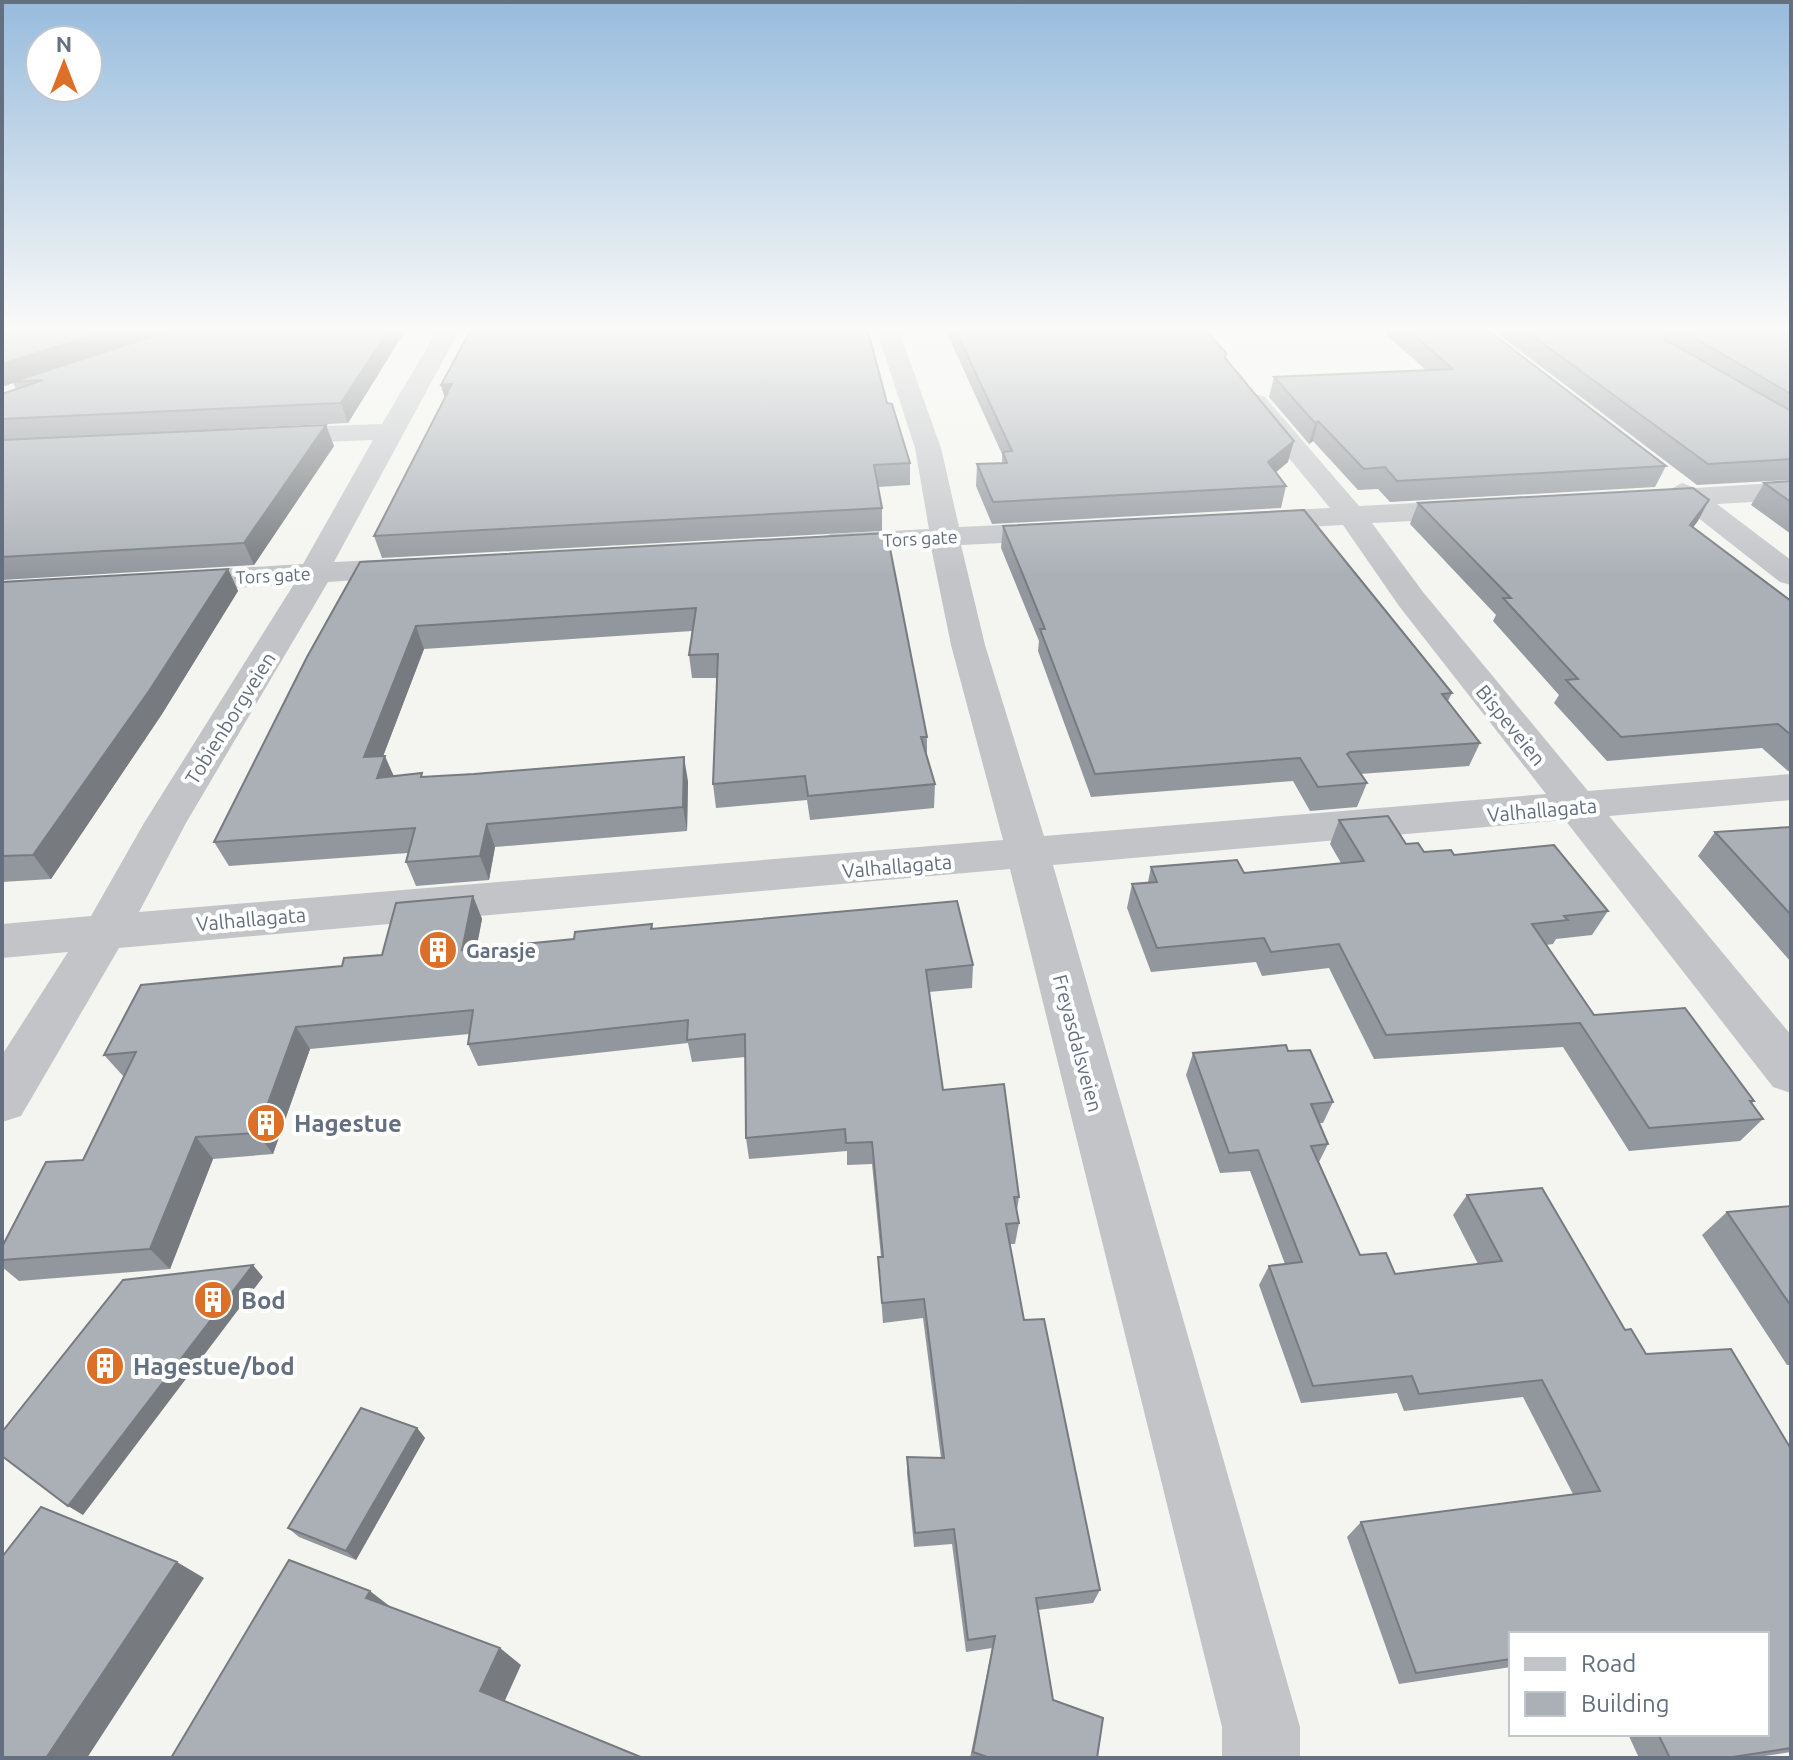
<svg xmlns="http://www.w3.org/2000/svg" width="1793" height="1760" viewBox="0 0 1793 1760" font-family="Ubuntu,sans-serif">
  <rect width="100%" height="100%" fill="#f4f4f0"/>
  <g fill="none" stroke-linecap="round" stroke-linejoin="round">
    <path fill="#c2c4c8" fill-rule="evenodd" d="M437,331H459L334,562L415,558L426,560L431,567L426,574L415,576L328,582L186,823L139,912L1003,840L951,645L931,547L831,552L820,549L816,543L820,537L831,534L929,529L915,448L877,331H899L941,448L959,527L1062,522L1073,525L1077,531L1073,537L1062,540L961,545L985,645L1044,836L1546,794L1399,606L1343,525L1250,530L1239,527L1235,521L1239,515L1250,512L1330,508L1243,402L1256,394L1265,397L1359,506L1473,500L1483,503L1488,509L1483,515L1473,518L1372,523L1423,592L1588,791L1791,774V800L1609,816L1791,1035V1093L1773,1087L1565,820L1053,865L1300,1727V1758H1222V1727L1010,869L119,948L21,1116L2,1122V1055L68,952L2,958V924L91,916L144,823L294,584L172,592L161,589L156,582L161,575L172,572L303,564L373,440L268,444L259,442L255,436L259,430L268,428L382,424Z
      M1791,482V500L1717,504L1791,560V585L1780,582L1683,506H1636L1632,500L1636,494L1669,490L1682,483L1695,488Z"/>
  </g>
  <path fill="#92979d" d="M2,331H405L348,423L2,440V394L16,389L13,383L2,387Z
    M946,331H1206L1225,359L1288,462L1276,472L1286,486L1281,508L992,524L976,486L977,464L1002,463V454Z
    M1382,331H1489L1666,466L1655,487L1390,502L1378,489L1358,490L1313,441L1309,444L1269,397L1274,377L1426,370Z
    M1494,331H1791V480L1697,485Z
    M441,385L887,403L910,463V485L878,487L882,508V531L382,558L374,536L445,398Z
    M2,440L334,446L254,565L2,580Z
    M1791,481V534L1751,505L1764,483Z
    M1709,500L1693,527L1791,601V772L1788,771L1762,748L1607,761L1554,703L1559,695L1493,621L1496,615L1410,524L1418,503Z
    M1003,526L1452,693L1448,701L1480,743L1469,766L1360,774L1367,783L1357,807L1310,811L1293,781L1091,797L1038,651L1039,641L1001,548Z
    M887,533L927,737V755L935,784L934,808L810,820L807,800L716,808L713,784L717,678H692L689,655L692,631L424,649L383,756L394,776L688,781L687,831L495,847L489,880L416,886L406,862L408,853L229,866L214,842L360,562Z
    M228,569L238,591L162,714L51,879L2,882V582Z
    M1339,820L1406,844L1424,852L1454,855L1608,911L1592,935L1556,939L1553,944L1546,945L1594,1015L1754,1101L1752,1103L1763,1119L1740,1141L1629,1151L1563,1047L1374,1059L1329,968L1262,976L1256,962L1151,972L1127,908L1132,884L1148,882L1151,867L1244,873L1341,863L1330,844Z
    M1791,827V962L1698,856L1715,832Z
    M473,896L482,919L476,948L574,939L652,924L653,929L973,965L972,988L929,992L943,1090L1019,1197L1017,1210L1019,1223L1015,1244H1010L1024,1320L1100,1590L1093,1603L1038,1610L1053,1700L1097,1758H970L992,1648L966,1652L952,1544L914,1547L907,1473V1457L941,1458L923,1318L883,1323L878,1257H881L872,1164L847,1165V1151L749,1159L746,1138L745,1057L692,1062L688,1043L478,1066L468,1044L469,1034L310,1049L273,1154L213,1159L170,1269L19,1281L2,1267V1247L83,1160L124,1077L104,1055L342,966L382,955Z
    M1288,1051L1333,1102L1323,1123H1319L1328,1144L1319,1162L1360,1255L1395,1274L1478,1264L1453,1215L1467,1195L1625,1330L1646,1354L1791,1449V1752L1751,1758H1639L1628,1734H1767V1634H1511V1667L1399,1684L1347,1537L1361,1522L1573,1494L1523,1397L1404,1411L1397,1393L1301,1403L1259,1285L1269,1266L1285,1264L1250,1171L1220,1173L1186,1075L1193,1053Z
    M1791,1206V1365H1787L1702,1235L1727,1212Z
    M417,1428L425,1438L356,1560L299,1537L288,1528Z"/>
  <path fill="#777b7f" d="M105,331H169L12,382L13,383L2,387V364Z
    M388,331H405L348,423L341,403Z
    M452,384L447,405L441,385Z
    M1318,421L1313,441L1309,444L1315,423Z
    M326,425L334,446L254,565L244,543Z
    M1294,441L1288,462L1262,484L1268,462Z
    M1709,500L1698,521L1679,546L1690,525Z
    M228,569L238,591L162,714L51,879L33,855Z
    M416,626L424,649L374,780L364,757Z
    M385,756L395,779L377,778Z
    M684,757L688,781L687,831L683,807Z
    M487,824L495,847L489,880L480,856Z
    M473,896L482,919L472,972L462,950Z
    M296,1027L310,1049L273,1154L257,1133Z
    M196,1137L213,1159L170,1269L150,1249Z
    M253,1265L263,1277L83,1515L68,1506Z
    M417,1428L425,1438L356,1560L346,1551Z
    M177,1562L204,1578L87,1758H46Z
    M370,1591L396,1611L366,1598Z
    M500,1648L521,1665L502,1707L480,1691Z"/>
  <path fill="#aab0b6" stroke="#777b7f" stroke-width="2" d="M2,331H105L2,364Z
    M169,331H388L341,403L2,419V394L43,380L12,382Z
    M470,331H868L887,403L892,404L910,463L874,465L882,508L374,536L452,384L441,385Z
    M956,331H1206L1226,353L1225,358L1294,441L1268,462L1286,486L993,502L977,464L1007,463L1003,452L1012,451Z
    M1409,331H1489L1666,466L1397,481L1385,467L1364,469L1318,421L1315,423L1274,377L1453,369Z
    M1526,331H1664V339L1791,411V459L1708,464Z
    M1683,331H1791V394Z
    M326,425L244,543L2,557V440Z
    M1791,481V502L1764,483Z
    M1693,488L1709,500L1690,525L1791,601V735L1778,724L1621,737L1566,680L1578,679L1503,598H1511L1418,503Z
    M1304,510L1452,693L1442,694L1480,743L1350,752L1347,754L1367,783L1318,787L1300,758L1095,774L1040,629H1045L1003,526Z
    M887,533L927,737H921L935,784L808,796L805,776L713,784L718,654L689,655L696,608L416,626L364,757L385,756L377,778L422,773L421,777L474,774L684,757L683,807L487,824L480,856L406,862L415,828L214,842L307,657L360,562Z
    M228,569L149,691L33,855L2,856V582Z
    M1388,816L1406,844L1418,843L1424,852L1451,850L1454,855L1554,845L1608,911L1564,916L1568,920L1532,924L1594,1015L1685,1008L1754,1101H1750L1763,1119L1649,1128L1580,1023L1386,1035L1339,944L1271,952L1264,938L1157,948L1132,884L1157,882L1151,867L1237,860L1244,873L1364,861L1339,820Z
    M1791,827V915L1715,832Z
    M473,896L462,950L574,939L575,932L652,924L651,929L957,901L973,965L926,970L943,1090L1004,1084L1019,1197H1014L1019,1223L1006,1224L1024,1320L1044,1319L1100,1590L1036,1598L1053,1700L1103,1718L1097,1758H990L973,1752L995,1636L968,1640L954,1529L915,1533L907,1457L944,1458L924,1299L882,1303L878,1257H883L872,1142L846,1143L845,1129L746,1138L745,1034L687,1040L688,1020L468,1044L473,1010L296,1027L257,1133L196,1137L150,1249L2,1260V1247L46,1162L83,1160L136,1052L104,1055L141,985L342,966L344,958L382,955L396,903Z
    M1286,1045L1288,1051L1310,1050L1333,1102L1311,1104L1328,1144L1311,1146L1360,1255L1386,1253L1395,1274L1502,1261L1467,1195L1542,1188L1625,1330L1631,1329L1646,1354L1731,1349L1791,1449V1748L1726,1758H1670L1658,1734H1767V1634H1511V1659L1416,1673L1361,1522L1600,1491L1542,1380L1419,1394L1412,1376L1313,1386L1269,1266L1302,1262L1258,1150L1229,1153L1193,1053Z
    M1791,1206V1306L1727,1212Z
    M253,1265L68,1506L2,1456V1432L123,1280Z
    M361,1408L417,1428L346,1551L288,1528Z
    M41,1507L177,1562L46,1758H2V1557Z
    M289,1560L370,1591L366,1598L500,1648L480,1691L643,1758H171Z"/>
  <linearGradient id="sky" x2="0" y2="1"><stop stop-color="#97bbdd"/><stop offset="0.57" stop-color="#fafaf8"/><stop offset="1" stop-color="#fafaf8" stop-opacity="0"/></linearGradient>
  <rect width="1793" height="577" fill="url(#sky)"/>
  <defs>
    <symbol id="building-disc" viewBox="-11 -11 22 22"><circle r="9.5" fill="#dd7028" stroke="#fff"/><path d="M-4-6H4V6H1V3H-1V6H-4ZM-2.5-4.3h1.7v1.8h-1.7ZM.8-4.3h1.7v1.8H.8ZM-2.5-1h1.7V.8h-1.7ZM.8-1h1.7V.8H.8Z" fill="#fff"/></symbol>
  </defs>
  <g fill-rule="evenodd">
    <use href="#building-disc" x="416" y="928" width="44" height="44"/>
    <use href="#building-disc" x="244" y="1101" width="44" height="44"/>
    <use href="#building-disc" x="191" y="1278" width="44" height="44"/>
    <use href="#building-disc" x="83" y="1344" width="44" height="44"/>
  </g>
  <g text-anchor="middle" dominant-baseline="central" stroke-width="8" stroke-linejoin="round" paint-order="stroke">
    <g font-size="18" fill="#646f80" stroke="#fff">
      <text transform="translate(920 538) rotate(-3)">Tors gate</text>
      <text transform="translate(273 575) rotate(-3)">Tors gate</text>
    </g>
    <g font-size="20" fill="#646f80" stroke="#fff">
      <text transform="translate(230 718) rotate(-58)">Tobienborgveien</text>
      <text transform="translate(1511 725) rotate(51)">Bispeveien</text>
      <text transform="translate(1542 810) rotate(-5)">Valhallagata</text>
      <text transform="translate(897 866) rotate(-5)">Valhallagata</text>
      <text transform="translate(251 919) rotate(-5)">Valhallagata</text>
      <text transform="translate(1078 1043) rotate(75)">Freyasdalsveien</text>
    </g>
    <g font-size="20" font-weight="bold" fill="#646f80" stroke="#fff" text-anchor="start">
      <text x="466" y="950">Garasje</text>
    </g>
    <g font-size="24" font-weight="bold" fill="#646f80" stroke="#fff" text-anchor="start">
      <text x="294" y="1123">Hagestue</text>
      <text x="241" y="1300">Bod</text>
      <text x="133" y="1366">Hagestue/bod</text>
    </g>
  </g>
  <rect width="1793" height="1760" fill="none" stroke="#646f80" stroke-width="8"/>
  <rect x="1509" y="1632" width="260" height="104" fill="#ffffff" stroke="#c1c5cc" stroke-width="2"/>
  <rect x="1525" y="1658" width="40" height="12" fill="#c2c4c8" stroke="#c1c5cc" stroke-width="2"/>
  <text x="1581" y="1672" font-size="24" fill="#646f80">Road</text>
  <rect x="1525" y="1692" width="40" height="24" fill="#aab0b6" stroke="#c1c5cc" stroke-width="2"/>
  <text x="1581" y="1712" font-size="24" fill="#646f80">Building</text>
  <g transform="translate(64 64)"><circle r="38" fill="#ffffff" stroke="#c1c5cc" stroke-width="2"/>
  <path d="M0-6L14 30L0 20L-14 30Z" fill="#dd7028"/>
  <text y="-12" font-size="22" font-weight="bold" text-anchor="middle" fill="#646f80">N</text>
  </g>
</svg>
